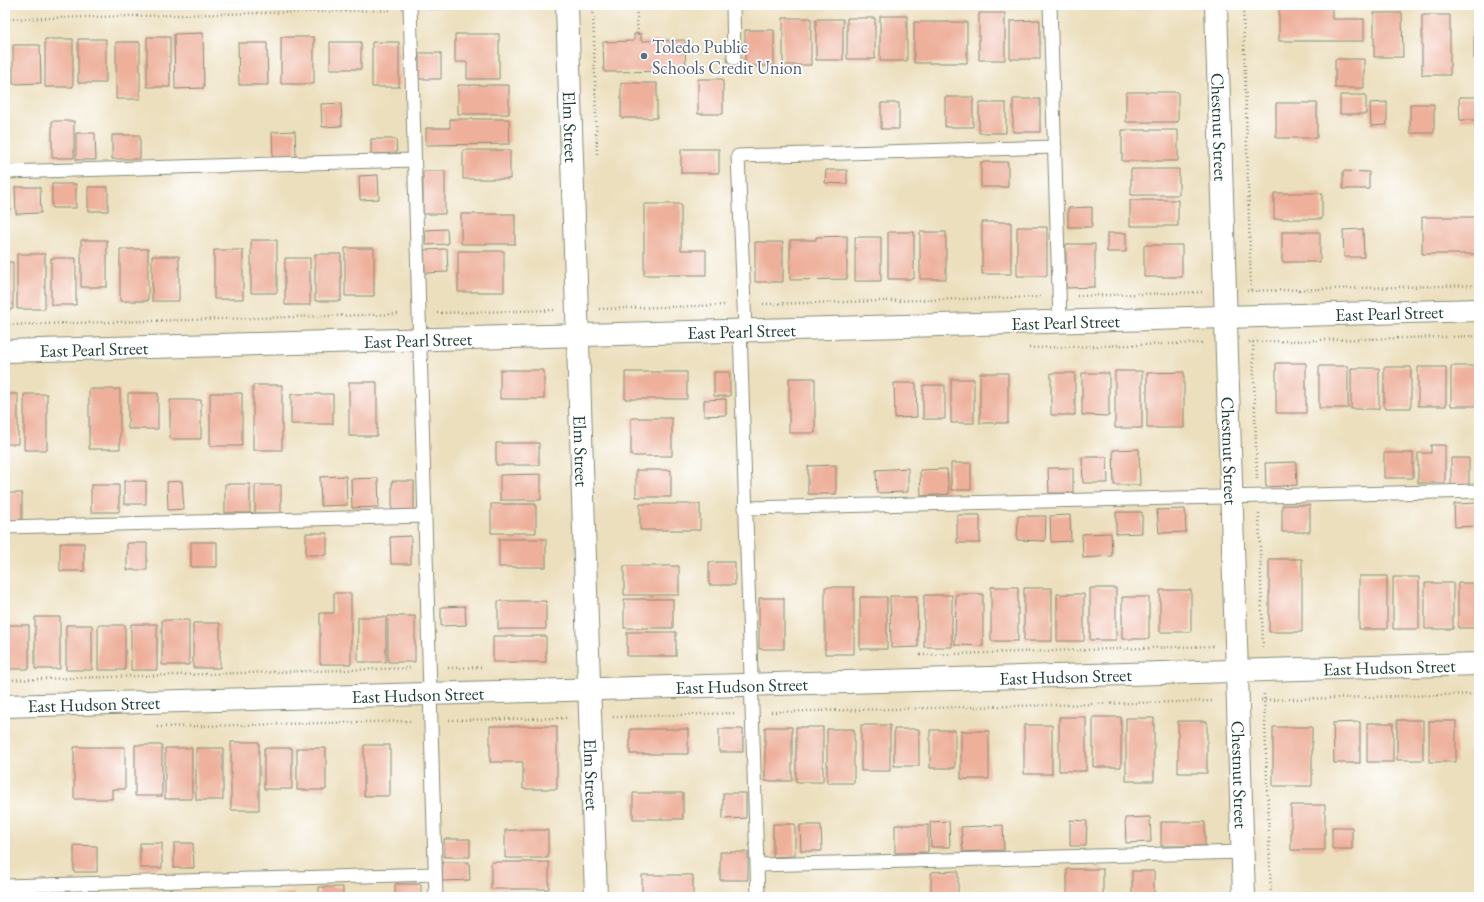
<svg xmlns="http://www.w3.org/2000/svg" width="1484" height="902" viewBox="0 0 1484 902" font-family="'EB Garamond',serif">
  <rect width="100%" height="100%" fill="#fff"/>
  <filter id="ink" filterUnits="userSpaceOnUse"><feTurbulence type="fractalNoise" baseFrequency=".025" numOctaves="2"/><feDisplacementMap in="SourceGraphic" scale="8" xChannelSelector="R" yChannelSelector="G"/><feConvolveMatrix kernelMatrix="1 2 1 2 8 2 1 2 1" color-interpolation-filters="sRGB"/></filter>
  <filter id="wash" filterUnits="userSpaceOnUse"><feTurbulence type="fractalNoise" baseFrequency=".012" numOctaves="4" result="noise"/><feDisplacementMap in="SourceGraphic" scale="16" xChannelSelector="R" yChannelSelector="G"/><feGaussianBlur stdDeviation="0.9" result="paint"/><feColorMatrix in="noise" values="0 0 0 0 0 0 0 0 0 0 0 0 0 0 0 0 0 1.4 0 .05"/><feComposite in="paint" operator="in"/></filter>
  <g filter="url(#wash)">
    <rect width="100%" height="100%" fill="#ecdfbd"/>
    <g id="blocks">
      <path fill="#eeb09b" d="M1279,5H1332V19H1364V41H1279Z
        M1474,8H1479V59H1474Z
        M979,13H1005V60H979Z
        M1374,13H1402L1403,57H1374Z
        M1422,15H1450V75H1422Z
        M880,16H907V61H880Z
        M783,18H811V65H783Z
        M847,18H875V59H847Z
        M816,19H843V60H816Z
        M1040,20V59H1010V21Z
        M914,22H967V63H914Z
        M745,30H774V66H745Z
        M203,33L204,88L175,89L174,34Z
        M455,34H499V79H467V62H455Z
        M634,34H641V41L685,40L686,71L604,72L603,42L634,41Z
        M147,37H170V87H147Z
        M281,37H314V84H281Z
        M45,39H73V87H45Z
        M78,39H106V83H78Z
        M116,42H140V99H116Z
        M330,42H361V69H330Z
        M372,42H399V87H372Z
        M238,43H267L268,85H239Z
        M13,45H40L41,83L13,84Z
        M5,46H7V84H5Z
        M419,53H441V79H419Z
        M1335,59H1364V88H1335Z
        M698,79H723V114H698Z
        M621,83H657V118H621Z
        M458,85H509V114H458Z
        M1126,92H1178V122H1126Z
        M1340,95H1366V114H1340Z
        M945,97H973V127H945Z
        M1459,97H1479V120H1460Z
        M1013,99H1040V132H1013Z
        M1387,102V125L1371,126L1370,103Z
        M341,103L342,126L322,127L321,104Z
        M881,103H899V129H881Z
        M979,103H1006V133H979Z
        M1276,103H1317V138H1276Z
        M1410,104H1434V133H1410Z
        M450,119H509L510,144L426,145V128H450Z
        M52,121H74V158H52Z
        M1122,130H1178V161H1122Z
        M295,131L296,157L273,158L272,132Z
        M76,133H95L96,160H76Z
        M112,135H140V159H112Z
        M371,139H396L397,153L371,154Z
        M681,149H719V173H681Z
        M463,150H510V179H463Z
        M981,162H1008V187H981Z
        M1131,169H1179V195H1131Z
        M826,170H847V184L825,183Z
        M423,171H445V214H423Z
        M1343,171L1369,172V189H1343Z
        M378,175L379,199L360,200L359,176Z
        M52,184H76V208H52Z
        M15,187H40L41,213L16,214Z
        M88,187H108V211H88Z
        M5,191H10V210H5Z
        M1274,193H1322V219H1274Z
        M1130,200H1178V226H1130Z
        M644,204H681V250H706V275H644Z
        M1092,207V227H1068V208Z
        M461,214H515V244H461Z
        M1422,217H1479V254H1422Z
        M982,222H1011V274H982Z
        M1017,227H1047V276H1017Z
        M447,229L448,244L426,245L425,230Z
        M1363,229L1364,257H1344L1343,230Z
        M888,232H914V279H888Z
        M920,232H946V279H920Z
        M1282,232H1320V262H1282Z
        M1107,233H1126V252H1107Z
        M847,236V279L790,280V240H816V237Z
        M855,237H881V281H855Z
        M81,240H107V287H81Z
        M251,240H277V293H251Z
        M755,242H783V282H755Z
        M1066,244H1095V287L1066,288Z
        M1144,245H1182V277H1144Z
        M345,248H374V296H345Z
        M120,249H148V301H120Z
        M447,249L448,272L425,273L424,250Z
        M214,250H243V299H214Z
        M458,251H504V292H458Z
        M17,254H45V309H17Z
        M315,254H341V301H315Z
        M152,256H179V301H152Z
        M51,258H76V305H51Z
        M285,258H310V305H285Z
        M5,262H13V309H5Z
        M1276,363H1306V413H1276Z
        M1319,366H1348V408H1319Z
        M1451,366H1479V406H1451Z
        M1384,367H1411V408H1384Z
        M1418,367H1446V406H1418Z
        M1351,368H1379V409H1351Z
        M500,370H544V399H500Z
        M1115,371H1142V428H1115Z
        M625,372H687V399H625Z
        M714,372H730V396H714Z
        M1184,372V428H1147V373Z
        M980,373H1008V423H980Z
        M1051,373H1075V415H1051Z
        M1082,373H1109V416L1082,415Z
        M789,378H815V433H789Z
        M951,379H974V423H951Z
        M349,382H377V436H349Z
        M894,383H916L917,417L895,418Z
        M253,385H282V450H253Z
        M923,385H945V419H923Z
        M89,389H120V449H89Z
        M128,393H158V429H128Z
        M210,393H242V446H210Z
        M5,394H18V444H5Z
        M24,394H47V450H24Z
        M291,394H333V424H291Z
        M726,399V415L704,416V400Z
        M170,400H201V439H170Z
        M631,418H672V456H631Z
        M496,443H539V465H496Z
        M1431,445H1445V483H1418V453H1431Z
        M1139,449L1140,485H1114L1113,450Z
        M1384,453H1413V478H1384Z
        M1082,457H1107L1108,483H1083Z
        M1451,458H1469V485H1451Z
        M1296,462L1297,485L1266,487L1265,463Z
        M951,463H971V490H951Z
        M836,465V494H808V466Z
        M908,468V492L877,493L876,470Z
        M1048,468H1073V493H1049Z
        M947,469L949,494L921,496L920,470Z
        M636,470H671V497H636Z
        M541,474V500H500V475Z
        M346,476L347,505L321,506L320,477Z
        M378,478L379,507L352,508L351,479Z
        M124,481H146V504H124Z
        M182,481L184,509L168,510L167,482Z
        M392,481H414V510H392Z
        M225,484H250V513H225Z
        M91,485H119V512H91Z
        M255,485H281V513H255Z
        M5,493H22V520H5Z
        M1479,503V526L1455,527L1454,504Z
        M491,504H536V533H491Z
        M640,504H700V530H640Z
        M1282,505H1310V532H1282Z
        M1185,509L1186,532L1159,533L1157,510Z
        M1116,512H1142V533L1116,534Z
        M957,515H980V543H957Z
        M1070,515L1071,541L1051,542L1050,516Z
        M1018,516H1046L1045,541L1017,540Z
        M306,533H327V555H306Z
        M1111,533L1112,556L1083,558L1082,534Z
        M411,536V564H391L390,537Z
        M499,539H546V567H499Z
        M191,542H217V567H191Z
        M60,543H84V571H60Z
        M127,543H147V570H127Z
        M1269,559H1302V632H1269Z
        M709,562H735V585H709Z
        M624,566H679V595H624Z
        M1359,576H1387V629H1359Z
        M1393,577H1419V629H1393Z
        M1425,583H1453V629H1425Z
        M1458,583H1479V628H1458Z
        M825,587H854V654H825Z
        M991,587H1018V641H991Z
        M1024,588H1052V641H1024Z
        M1090,588H1116V640H1090Z
        M1160,590H1191V632H1160Z
        M334,593H351V664H320V613H334Z
        M956,594H983V646L955,645Z
        M1057,594H1084V641H1057Z
        M924,595H952V647H924Z
        M890,596H917L918,647L891,648Z
        M860,597H887V649H860Z
        M1122,597H1149V639H1122Z
        M759,598H784V649H759Z
        M624,599H673V628H624Z
        M498,601H546V629H498Z
        M465,606L466,625L441,626V607Z
        M388,616H415V662H388Z
        M35,617H60V669H35Z
        M358,617H386V662H358Z
        M162,620H189V665H162Z
        M193,623H220V668H193Z
        M131,624H157V670H131Z
        M5,625H29V669H5Z
        M66,625H92V670H66Z
        M98,625H125V670H98Z
        M627,632H676V656H627Z
        M493,636H546V662H493Z
        M1059,717H1086V771H1059Z
        M1093,717H1121V767H1093Z
        M1126,718H1154V781H1126Z
        M1397,720H1423V760H1397Z
        M1178,721H1207V773H1178Z
        M1429,721H1456V762H1429Z
        M1360,722V763H1334L1333,723Z
        M1367,723H1393V762H1367Z
        M861,725H890V771H861Z
        M1024,725H1052V774H1024Z
        M490,726H557V789H523V762H490Z
        M765,727H792V781H765Z
        M796,727H823V782H796Z
        M1273,727H1312V786H1273Z
        M630,729H688V754H630Z
        M719,729H743V752H719Z
        M827,729H854V783H827Z
        M894,729H919V766H894Z
        M930,730H955V768H930Z
        M961,731H989V779H961Z
        M231,742H259V810H231Z
        M135,745H162V796H135Z
        M364,745H390V796H364Z
        M74,747H125V789H112V799H74Z
        M165,748H192V799H165Z
        M196,748H223V800H196Z
        M264,748H292V789H264Z
        M297,748H326V790H297Z
        M633,793H683V819H633Z
        M723,793H746V818L723,819Z
        M1291,805H1325V850H1291Z
        M1150,817L1151,842L1126,843L1125,818Z
        M1070,820L1087,821L1086,846H1070Z
        M949,821L950,847H931L930,822Z
        M1161,822H1205V846H1161Z
        M773,824H795V856L773,857Z
        M800,825H821L822,851H801Z
        M895,825H928V852L895,853Z
        M1003,825L1004,850L963,852L961,827Z
        M1332,827H1352V849H1332Z
        M505,830H548V858H505Z
        M444,839H470V857H444Z
        M140,843H162V868H140Z
        M174,843H193L194,868H174Z
        M74,845L97,846V872H74Z
        M720,852H748V880H720Z
        M442,862H469L470,880L442,881Z
        M491,862H549V889H491Z
        M1067,869H1103V897H1067Z
        M958,871V897H931V872Z
        M1132,871H1154V896H1132Z
        M642,875H693V897H642Z
        M395,884H421V897H395Z
        M319,887H343V897H319Z
        M274,893H294V897H274Z
        M549,895V897H525V896Z"/>
    </g>
  </g>
  <g filter="url(#ink)">
    <use href="#blocks" fill-opacity="0" stroke="#868e78" stroke-width="1"/>
    <g fill="none" stroke-linecap="round" stroke-linejoin="round">
      <defs>
        <path id="service" d="M410,5L436,897
          M733,5L734,58
          M1050,5L1060,321
          M5,172L414,160
          M740,329L758,897
          M745,329L738,156L1055,147
          M745,508L1479,491
          M5,527L425,516
          M757,865L1243,852
          M5,886L435,874"/>
        <g id="minor">
          <path id="s1" d="M567,5L596,897"/>
          <path id="s2" d="M1216,5L1244,897"/>
          <path id="s3" d="M5,351L1479,310"/>
          <path id="s4" d="M5,706L1479,664"/>
        </g>
      </defs>
      <use href="#service" stroke="#868e78" stroke-width="15"/>
      <use href="#minor" stroke="#868e78" stroke-width="24"/>
      <path stroke="#868e78" stroke-width="2.5" stroke-dasharray="1 3" stroke-linecap="butt" d="M593,5L597,155
        M636,5L638,34
        M1243,5L1251,291
        M429,9L536,5
        M5,19L392,10
        M1247,291L1479,285
        M1077,296L1202,292
        M763,304L1040,297
        M599,309L726,305
        M437,313L554,310
        M5,325L400,314
        M1249,342L1479,336
        M1253,342L1257,479
        M1029,348L1204,343
        M1259,514L1263,647
        M920,655L1213,646
        M448,668L481,667
        M5,680L411,668
        M1264,694L1271,897
        M1261,700L1479,694
        M771,712L1214,701
        M613,717L734,713
        M449,720L568,718
        M157,727L412,721"/>
      <use href="#service" stroke="#fff" stroke-width="13"/>
      <use href="#minor" stroke="#fff" stroke-width="22"/>
    </g>
  </g>
  <circle fill="#5c6f8a" stroke="#fff" stroke-width="1.5" cx="644" cy="56" r="4"/>
  <g text-anchor="middle" dominant-baseline="central" stroke-width="3.5" stroke-linejoin="round" paint-order="stroke">
    <g font-size="18" fill="#4e5e75" stroke="#fff" text-anchor="start">
      <text x="652" y="46">Toledo Public<tspan x="652" dy="21">Schools Credit Union</tspan></text>
    </g>
    <g font-size="18" fill="#1f3d34" stroke="#fff">
      <text stroke="none"><textPath href="#s1" startOffset="122">Elm Street</textPath></text>
      <text stroke="none"><textPath href="#s2" startOffset="122">Chestnut Street</textPath></text>
      <text stroke="none"><textPath href="#s3" startOffset="1385">East Pearl Street</textPath></text>
      <text stroke="none"><textPath href="#s3" startOffset="1061">East Pearl Street</textPath></text>
      <text stroke="none"><textPath href="#s3" startOffset="737">East Pearl Street</textPath></text>
      <text stroke="none"><textPath href="#s3" startOffset="413">East Pearl Street</textPath></text>
      <text stroke="none"><textPath href="#s3" startOffset="89">East Pearl Street</textPath></text>
      <text stroke="none"><textPath href="#s1" startOffset="446">Elm Street</textPath></text>
      <text stroke="none"><textPath href="#s2" startOffset="446">Chestnut Street</textPath></text>
      <text stroke="none"><textPath href="#s4" startOffset="1385">East Hudson Street</textPath></text>
      <text stroke="none"><textPath href="#s4" startOffset="1061">East Hudson Street</textPath></text>
      <text stroke="none"><textPath href="#s4" startOffset="737">East Hudson Street</textPath></text>
      <text stroke="none"><textPath href="#s4" startOffset="413">East Hudson Street</textPath></text>
      <text stroke="none"><textPath href="#s4" startOffset="89">East Hudson Street</textPath></text>
      <text stroke="none"><textPath href="#s1" startOffset="770">Elm Street</textPath></text>
      <text stroke="none"><textPath href="#s2" startOffset="770">Chestnut Street</textPath></text>
    </g>
  </g>
  <rect width="1484" height="902" fill="none" stroke="#fff" stroke-width="20"/>
</svg>
